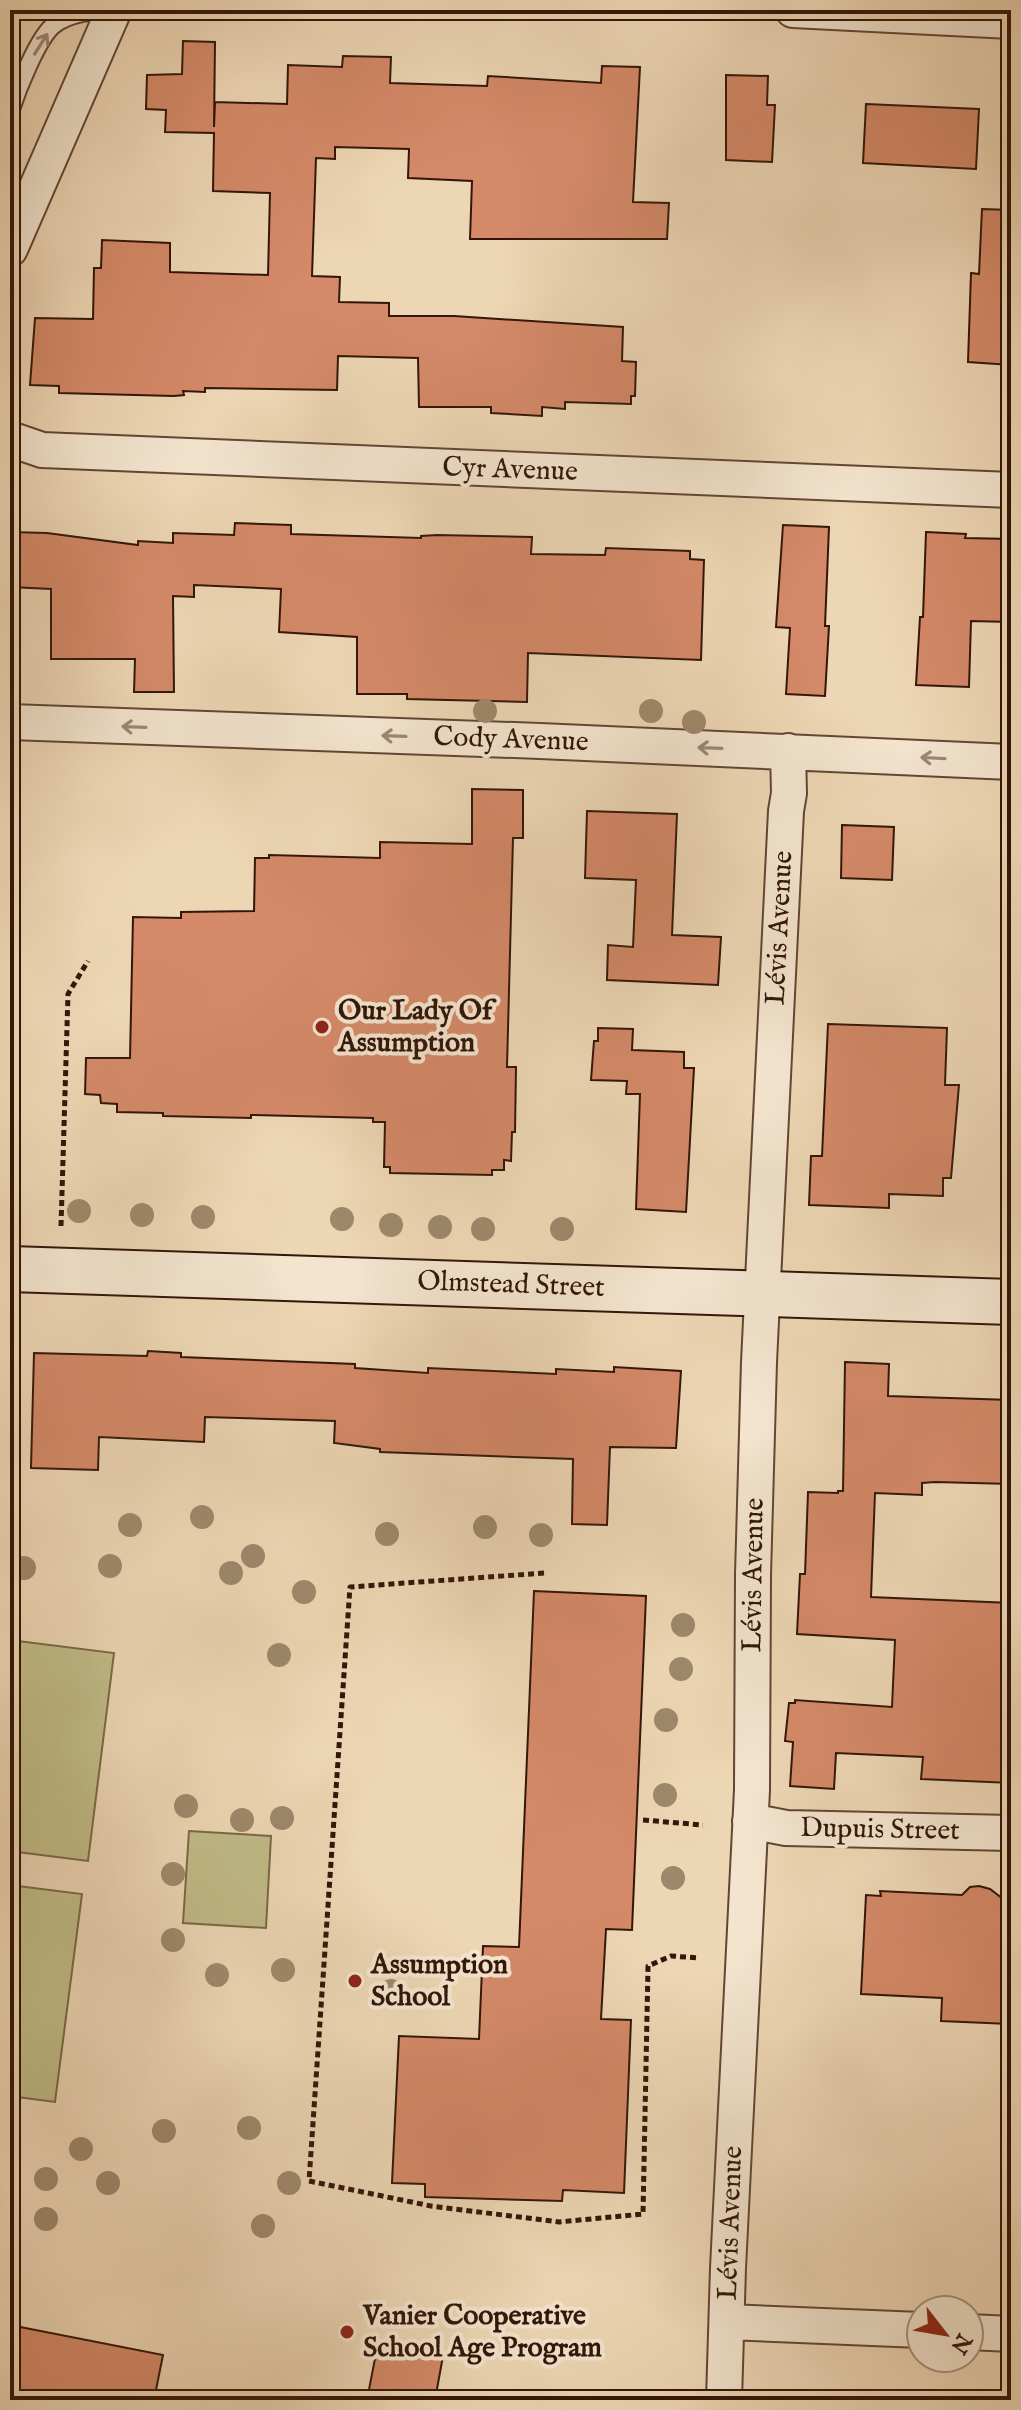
<svg xmlns="http://www.w3.org/2000/svg" width="1021" height="2410" viewBox="0 0 1021 2410" font-family="'IM FELL English',serif">
  <rect width="100%" height="100%" fill="#edd6b4"/>
  <filter id="stains"><feTurbulence type="fractalNoise" baseFrequency=".0025" numOctaves="4"/><feColorMatrix values="0 0 0 0 .2 0 0 0 0 .09 0 0 0 0 .02 0 0 0 .5 -.17"/></filter>
  <radialGradient id="worn" r=".72"><stop offset=".6" stop-color="#630" stop-opacity="0"/><stop offset="1" stop-color="#630" stop-opacity=".3"/></radialGradient>
  <path fill="#c0bb87" stroke="#7a6848" stroke-width="2" d="M10,1640L114,1653L88,1861L10,1851Z
    M189,1831L271,1836L266,1928L183,1923Z
    M10,1885L82,1894L55,2102L10,2096Z"/>
  <path fill="#d48968" stroke="#331609" stroke-width="2" d="M183,41L215,42L214,127L215,102L287,104L288,65L342,67L343,56L391,57L390,83L487,86L488,76L601,83L602,66L640,67L633,202L669,203L667,239H470L472,181L408,178L409,149L335,147V159L316,158L312,276L340,277L339,302L389,303V316H454L623,327L622,361L636,362L635,396H631V404L565,402V409L542,407V416L491,413V407H419L418,358L338,356L337,390L205,388V392L183,391L184,395L174,396L59,393V386L30,385L35,318L93,319L94,268H101L102,240L170,243V272L268,275L270,193L213,191L214,133L165,132L166,110L146,109L147,75L182,74Z
    M726,75L768,76L767,105H775L772,162L726,160Z
    M866,104L979,109L976,169L863,163Z
    M982,209L1011,210V365L968,362L971,273L979,274Z
    M235,523L291,525V534L421,538V536L437,535L532,537L531,554L605,555L606,548L690,551V559L704,560L701,660L528,653L527,702L407,699V694H357V637L279,632L281,589L194,585V597L173,596L174,692H134L135,659H51V589L10,587V532L47,533L138,545V541L173,543V533L234,535Z
    M783,525L829,527L825,626H829L825,696L786,694L790,628L776,627Z
    M926,532L966,534L965,538L1011,539V622L971,621L969,687L916,685L920,617H923Z
    M472,789L523,790V838H513L507,1067H516L515,1132H512L511,1161L504,1160V1170H492V1175L390,1173V1167H384L385,1122H373V1118L251,1115V1118L163,1116V1113L117,1112V1104L101,1103L100,1095L85,1094L86,1058H130L133,917L181,918V912L254,911L255,858H269V855L380,858V842L472,844Z
    M587,811L677,814L672,935L721,937L718,985L607,980L608,945L633,947L636,880L585,878Z
    M842,825L894,827L892,880L841,878Z
    M828,1024L947,1028L945,1085H959L951,1178H943V1196L889,1194V1208L809,1205L811,1156H822Z
    M598,1028L633,1029L632,1050L684,1052V1068H694L686,1212L636,1209L640,1094H626L627,1081L591,1080L594,1041H598Z
    M148,1351L181,1353V1357L355,1364V1368L428,1373V1368L556,1374V1369L614,1372V1367L681,1371L676,1448L610,1447L607,1525L572,1524L573,1459L380,1452V1449L334,1443L335,1421L205,1417L204,1442L99,1437L98,1470L31,1468L34,1353L147,1356Z
    M845,1362L889,1364L888,1396L1011,1400V1484L935,1482L922,1483V1495L875,1493L871,1597L1011,1603V1783L921,1779L923,1757L836,1753L834,1789L790,1786L793,1742L785,1741L789,1703H795V1700L892,1707L895,1640L797,1634L800,1574H805L808,1492L838,1493V1491H843Z
    M534,1591L646,1596L632,1930L606,1929L601,2019L631,2020L624,2193L563,2190L562,2201L425,2197V2184L392,2183L399,2036L479,2039L483,1946L519,1947Z
    M979,1886L990,1889L1011,1905L1009,2024L941,2021L942,1998L861,1994L866,1895L881,1896L880,1891L962,1895L970,1887Z
    M10,2325L163,2355L154,2400H10Z
    M378,2343L443,2356L435,2400H367Z"/>
  <g fill="none" stroke-linecap="round" stroke-linejoin="round">
    <defs>
      <path id="lane" d="M10,112C17,91 38,36 55,24C69,14 86,12 103,10
        M10,185L20,216"/>
      <path id="street" d="M793,10L1011,21
        M10,249L114,10
        M10,439L42,450L1011,490
        M10,722L540,741L1011,762
        M750,1821L786,1828L1011,1833
        M728,2322L921,2330
        M969,2332L1011,2334
        M724,2400L728,2268L752,1790L753,1575L759,1362L786,811L789,793L788,751"/>
      <path id="secondary" d="M10,1269L1011,1302"/>
    </defs>
    <use href="#lane" stroke="#624634" stroke-width="20"/>
    <use href="#street" stroke="#624634" stroke-width="38"/>
    <use href="#secondary" stroke="#331609" stroke-width="48"/>
    <path stroke="#331609" stroke-width="5" stroke-dasharray="6 4" stroke-linecap="butt" d="M61,1226L68,994L88,961
      M544,1573L350,1587L309,2181L431,2206L559,2222L643,2214L648,1966L671,1956L699,1958
      M643,1820L703,1825"/>
    <use href="#lane" stroke="#f3e4ce" stroke-width="16"/>
    <use href="#street" stroke="#f3e4ce" stroke-width="34"/>
    <use href="#secondary" stroke="#f3e4ce" stroke-width="44"/>
  </g>
  <g fill="#9e886b">
    <circle cx="485" cy="711" r="12"/>
    <circle cx="651" cy="711" r="12"/>
    <circle cx="694" cy="722" r="12"/>
    <circle cx="79" cy="1211" r="12"/>
    <circle cx="142" cy="1215" r="12"/>
    <circle cx="203" cy="1217" r="12"/>
    <circle cx="342" cy="1219" r="12"/>
    <circle cx="391" cy="1225" r="12"/>
    <circle cx="440" cy="1227" r="12"/>
    <circle cx="483" cy="1229" r="12"/>
    <circle cx="562" cy="1229" r="12"/>
    <circle cx="202" cy="1517" r="12"/>
    <circle cx="130" cy="1525" r="12"/>
    <circle cx="485" cy="1527" r="12"/>
    <circle cx="387" cy="1534" r="12"/>
    <circle cx="541" cy="1535" r="12"/>
    <circle cx="253" cy="1556" r="12"/>
    <circle cx="110" cy="1566" r="12"/>
    <circle cx="24" cy="1568" r="12"/>
    <circle cx="231" cy="1573" r="12"/>
    <circle cx="304" cy="1592" r="12"/>
    <circle cx="683" cy="1625" r="12"/>
    <circle cx="279" cy="1655" r="12"/>
    <circle cx="681" cy="1669" r="12"/>
    <circle cx="666" cy="1720" r="12"/>
    <circle cx="665" cy="1795" r="12"/>
    <circle cx="186" cy="1806" r="12"/>
    <circle cx="282" cy="1818" r="12"/>
    <circle cx="242" cy="1820" r="12"/>
    <circle cx="173" cy="1874" r="12"/>
    <circle cx="673" cy="1878" r="12"/>
    <circle cx="173" cy="1940" r="12"/>
    <circle cx="283" cy="1970" r="12"/>
    <circle cx="217" cy="1975" r="12"/>
    <circle cx="391" cy="1991" r="12"/>
    <circle cx="249" cy="2128" r="12"/>
    <circle cx="164" cy="2131" r="12"/>
    <circle cx="81" cy="2149" r="12"/>
    <circle cx="46" cy="2179" r="12"/>
    <circle cx="108" cy="2183" r="12"/>
    <circle cx="289" cy="2183" r="12"/>
    <circle cx="46" cy="2219" r="12"/>
    <circle cx="263" cy="2226" r="12"/>
  </g>
  <defs><path id="oneway-shaft" d="M-6 0H5M1.5-3L5.5 0L1.5 3" fill="none" stroke-width="1.6" stroke-linecap="round" stroke-linejoin="round" transform="scale(2)"/></defs>
  <g stroke="#9d8775">
    <use href="#oneway-shaft" transform="translate(41 44) rotate(-58)"/>
    <use href="#oneway-shaft" transform="translate(134 727) rotate(-178)"/>
    <use href="#oneway-shaft" transform="translate(394 736) rotate(-178)"/>
    <use href="#oneway-shaft" transform="translate(710 748) rotate(-178)"/>
    <use href="#oneway-shaft" transform="translate(933 758) rotate(-177)"/>
  </g>
  <g fill="#8f2418" stroke="#f3e4ce" stroke-width="3">
    <circle cx="322" cy="1027" r="8"/>
    <circle cx="355" cy="1981" r="8"/>
    <circle cx="347" cy="2332" r="8"/>
  </g>
  <g text-anchor="middle" dominant-baseline="central" stroke-width="8" stroke-linejoin="round" paint-order="stroke">
    <g font-size="28" fill="#331609" stroke="#f3e4ce">
      <text transform="translate(510 470) rotate(2)">Cyr Avenue</text>
      <text transform="translate(511 740) rotate(2)">Cody Avenue</text>
      <text transform="translate(780 928) rotate(-87)">Lévis Avenue</text>
      <text transform="translate(511 1285) rotate(2)">Olmstead Street</text>
      <text transform="translate(754 1575) rotate(-89)">Lévis Avenue</text>
      <text transform="translate(880 1830) rotate(1)">Dupuis Street</text>
      <text transform="translate(731 2223) rotate(-88)">Lévis Avenue</text>
    </g>
    <g font-size="28" font-weight="bold" fill="#331609" stroke="#f3e4ce" text-anchor="start">
      <text x="338" y="1011">Our Lady Of<tspan x="338" dy="32">Assumption</tspan></text>
      <text x="371" y="1965">Assumption<tspan x="371" dy="32">School</tspan></text>
      <text x="363" y="2316">Vanier Cooperative<tspan x="363" dy="32">School Age Program</tspan></text>
    </g>
  </g>
  <rect width="1021" height="2410" fill="none" stroke="#edd6b4" stroke-width="40"/>
  <rect x="12" y="12" width="997" height="2386" fill="none" stroke="#331609" stroke-width="4"/>
  <rect x="20" y="20" width="981" height="2370" fill="none" stroke="#331609" stroke-width="2"/>
  <g transform="translate(945 2334) rotate(121)"><circle r="38" fill="#f3e4ce" stroke="#a6927f" stroke-width="2"/>
  <path d="M0-6L14 30L0 20L-14 30Z" fill="#8f2418"/>
  <text y="-12" font-size="22" font-weight="bold" text-anchor="middle" fill="#331609">N</text>
  </g>
  <rect width="100%" height="100%" filter="url(#stains)"/>
  <rect width="100%" height="100%" fill="url(#worn)"/>
</svg>
